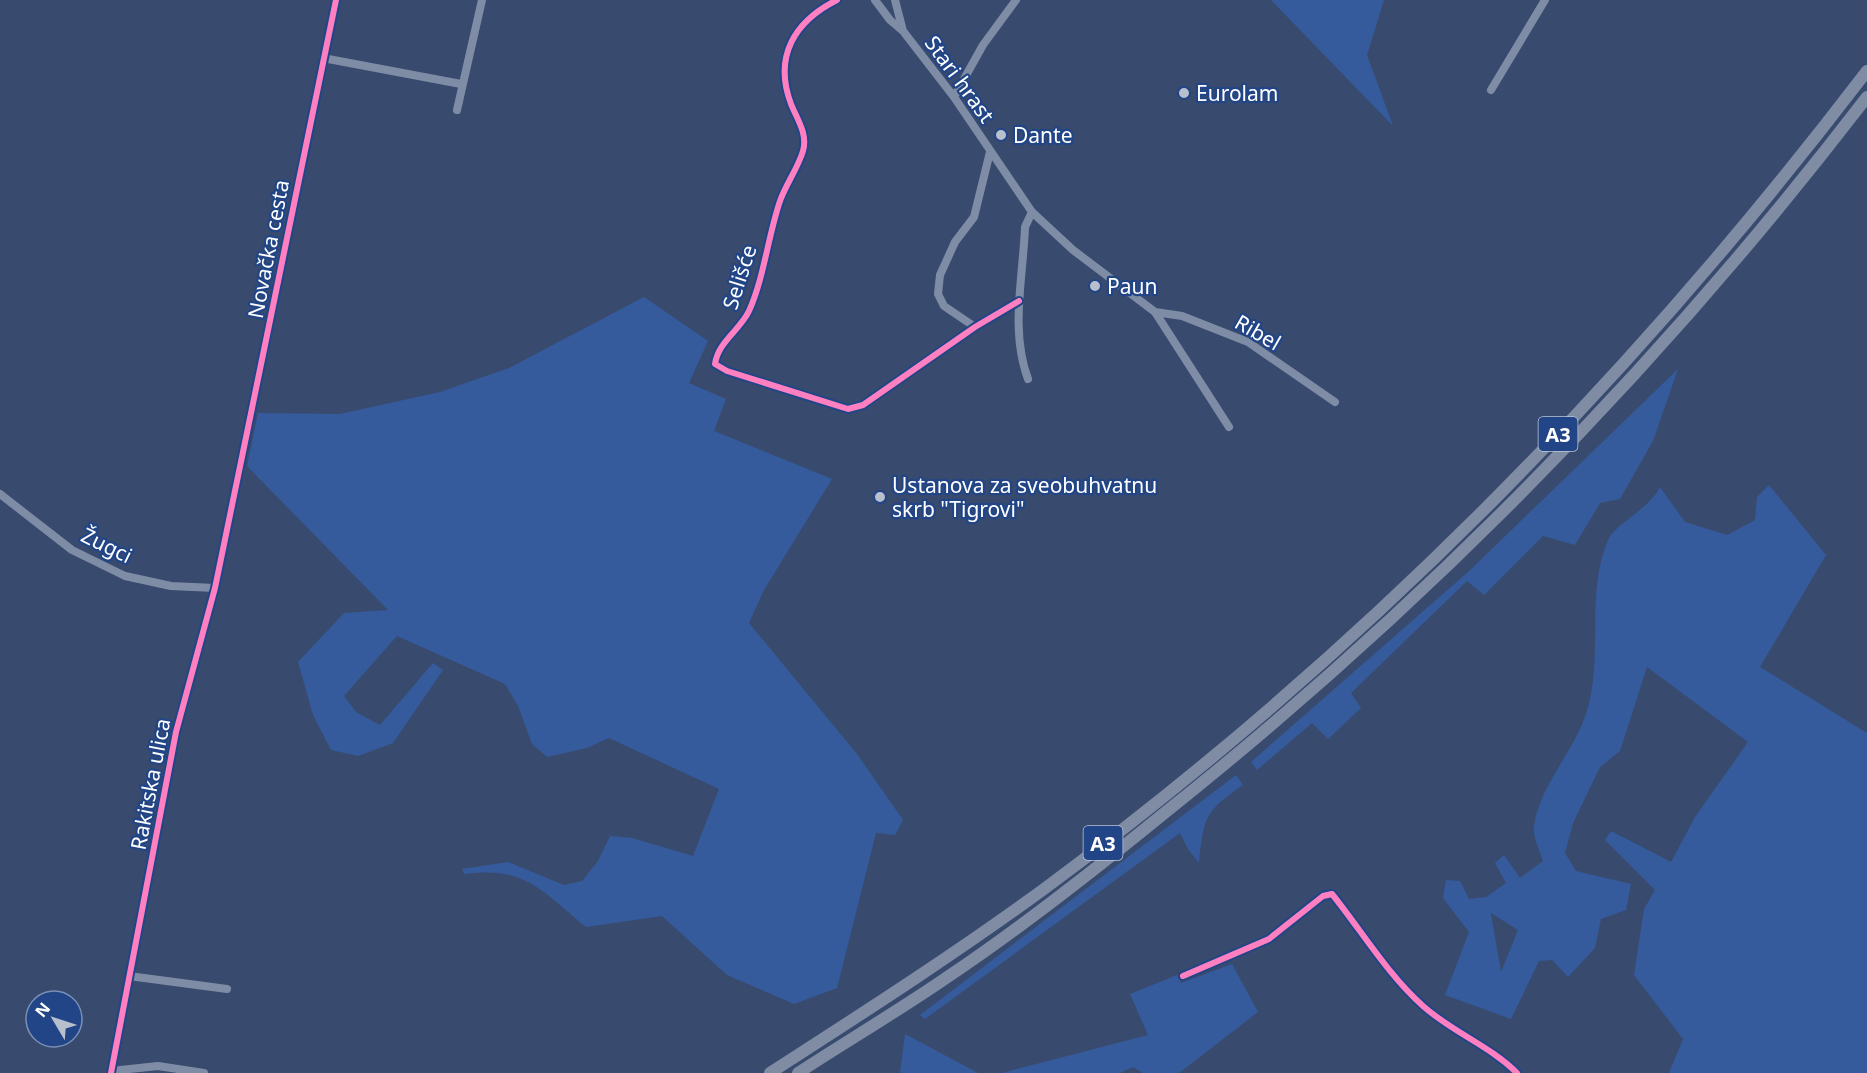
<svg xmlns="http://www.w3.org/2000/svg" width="1867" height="1073" viewBox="0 0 1867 1073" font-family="'Noto Sans',sans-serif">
  <rect width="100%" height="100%" fill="#384b6f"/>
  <path fill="#355b9c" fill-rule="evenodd" d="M1271,0H1384L1367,55L1393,126Z
    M644,297L708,341L689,383L726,399L714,431L832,479L764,590L749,623L857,754L903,820L895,835L876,833L837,988L794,1004L727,975L662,916L586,927C541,890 526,866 464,874L462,869L508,862L564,885L582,881L598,861L610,836L632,838L693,856L719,789L609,738L587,748L547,757L532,744L518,706L505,684L397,636L344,696L356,712L380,725L433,663L443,670L393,743L358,756L331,750L313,715L298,662L344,613L388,610L247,466L258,413L340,414L440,392L509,368Z
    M1678,369L1653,441L1620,499L1600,503L1575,545L1543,536L1484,595L1467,581L1351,693L1361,708L1328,739L1312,723L1257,770L1251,762L1468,572Z
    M1769,485L1826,555L1760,667L1867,733V1073H1669L1683,1039L1634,975L1644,909L1655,890L1605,840L1611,831L1671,862L1695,817L1748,742L1647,667L1620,751L1600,767L1573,823L1565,853L1576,871L1631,884L1626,910L1601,919L1595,948L1568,977L1552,960L1539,961L1511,1019L1445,995L1469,932L1443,898L1446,880L1460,881L1469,899L1486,897L1506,883L1495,863L1504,855L1520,878L1543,861C1540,851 1532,836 1534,826C1539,787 1574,751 1586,714C1605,657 1584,592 1609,538C1615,525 1649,509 1660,487L1685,522L1727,535L1755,520L1757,497ZM1491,913L1518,930L1501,972L1491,914Z
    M1236,775L1243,785C1204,812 1204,817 1199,863L1188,849L1180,833L925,1019L920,1015Z
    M1232,964L1258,1012L1179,1073H1143L1133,1067L1120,1073H1002L1148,1035L1130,994L1177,975L1181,983Z
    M905,1034L978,1073H900Z"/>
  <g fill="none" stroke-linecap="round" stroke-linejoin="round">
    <path stroke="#7f8ca5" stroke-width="8" d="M837,0C795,21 773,56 791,104C797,119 808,134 803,151C798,168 786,184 780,201C768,236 764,278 749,311C740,330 718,342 715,364L727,371L848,409L863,405L975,327L1019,301
      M875,0L890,20L903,31
      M895,0L903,31L954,97L1032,212L1025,227C1023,279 1010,330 1028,379
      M323,58L461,84
      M1491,90L1545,0
      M954,97L983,45L1016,0
      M457,110L482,0
      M1032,212L1073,250L1155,312L1182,316L1248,342L1335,402
      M1155,312L1229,427
      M975,327L944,306L938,294L940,275L955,242L974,217L990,152
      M0,494L72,550L125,576L171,586L215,588
      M129,976L227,989
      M1183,976L1269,939L1323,896L1332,894C1361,930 1388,975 1423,1006C1452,1032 1490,1046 1517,1073
      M111,1071L158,1066L204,1073
      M111,1073L176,732L215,588L336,0"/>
    <path stroke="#7f8ca4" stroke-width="12" d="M770,1073C863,1013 955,954 1044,889C1357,658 1631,380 1867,71
      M798,1073C847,1041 898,1011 946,978C1021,928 1092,872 1162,815C1426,605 1662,364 1867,97"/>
    <defs>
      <path id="cycleway" d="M837,0C795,21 773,56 791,104C797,119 808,134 803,151C798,168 786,184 780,201C768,236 764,278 749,311C740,330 718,342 715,364L727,371L848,409L863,405L975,327L1019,301
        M1183,976L1269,939L1323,896L1332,894C1361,930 1388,975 1423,1006C1452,1032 1490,1046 1517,1073
        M111,1073L176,732L215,588L336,0"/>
    </defs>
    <use href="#cycleway" stroke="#214586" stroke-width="10"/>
    <use href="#cycleway" stroke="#ff80c0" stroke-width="6"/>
  </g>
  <g fill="#b9c0cd" stroke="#214586" stroke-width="2">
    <circle cx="1184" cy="93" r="6"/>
    <circle cx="1001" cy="135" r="6"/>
    <circle cx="1095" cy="286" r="6"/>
    <circle cx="880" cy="497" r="6"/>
  </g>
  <g text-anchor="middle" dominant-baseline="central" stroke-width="4.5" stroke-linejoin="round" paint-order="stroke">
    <g fill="#214586" stroke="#bcc7db" stroke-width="1.5">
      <rect x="1538.5" y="417" width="39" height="34" rx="4.5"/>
      <rect x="1083.5" y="826" width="39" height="34" rx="4.5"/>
    </g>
    <g font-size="20" font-weight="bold" fill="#fff">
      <text x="1558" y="434">A3</text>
      <text x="1103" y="843">A3</text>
    </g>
    <g font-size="21" fill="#fff" stroke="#214586">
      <text transform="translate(960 79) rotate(54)">Stari hrast</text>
      <text transform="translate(268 249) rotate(-79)">Novačka cesta</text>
      <text transform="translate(739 277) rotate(-72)">Selišće</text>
      <text transform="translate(1258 332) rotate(30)">Ribel</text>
      <text transform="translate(107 545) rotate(26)">Žugci</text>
      <text transform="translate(150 784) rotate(-79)">Rakitska ulica</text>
    </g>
    <g font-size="21" fill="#fff" stroke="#214586" text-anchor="start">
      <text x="1196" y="93">Eurolam</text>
      <text x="1013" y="135">Dante</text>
      <text x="1107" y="286">Paun</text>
      <text x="892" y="485">Ustanova za sveobuhvatnu<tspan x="892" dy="24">skrb "Tigrovi"</tspan></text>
    </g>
  </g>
  <g transform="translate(54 1019) rotate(309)"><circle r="28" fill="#214586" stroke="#7a8fb6" stroke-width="1.5"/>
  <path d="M0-4.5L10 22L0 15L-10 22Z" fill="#b9c0cd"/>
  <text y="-9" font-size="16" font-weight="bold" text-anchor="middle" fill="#ffffff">N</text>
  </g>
</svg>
